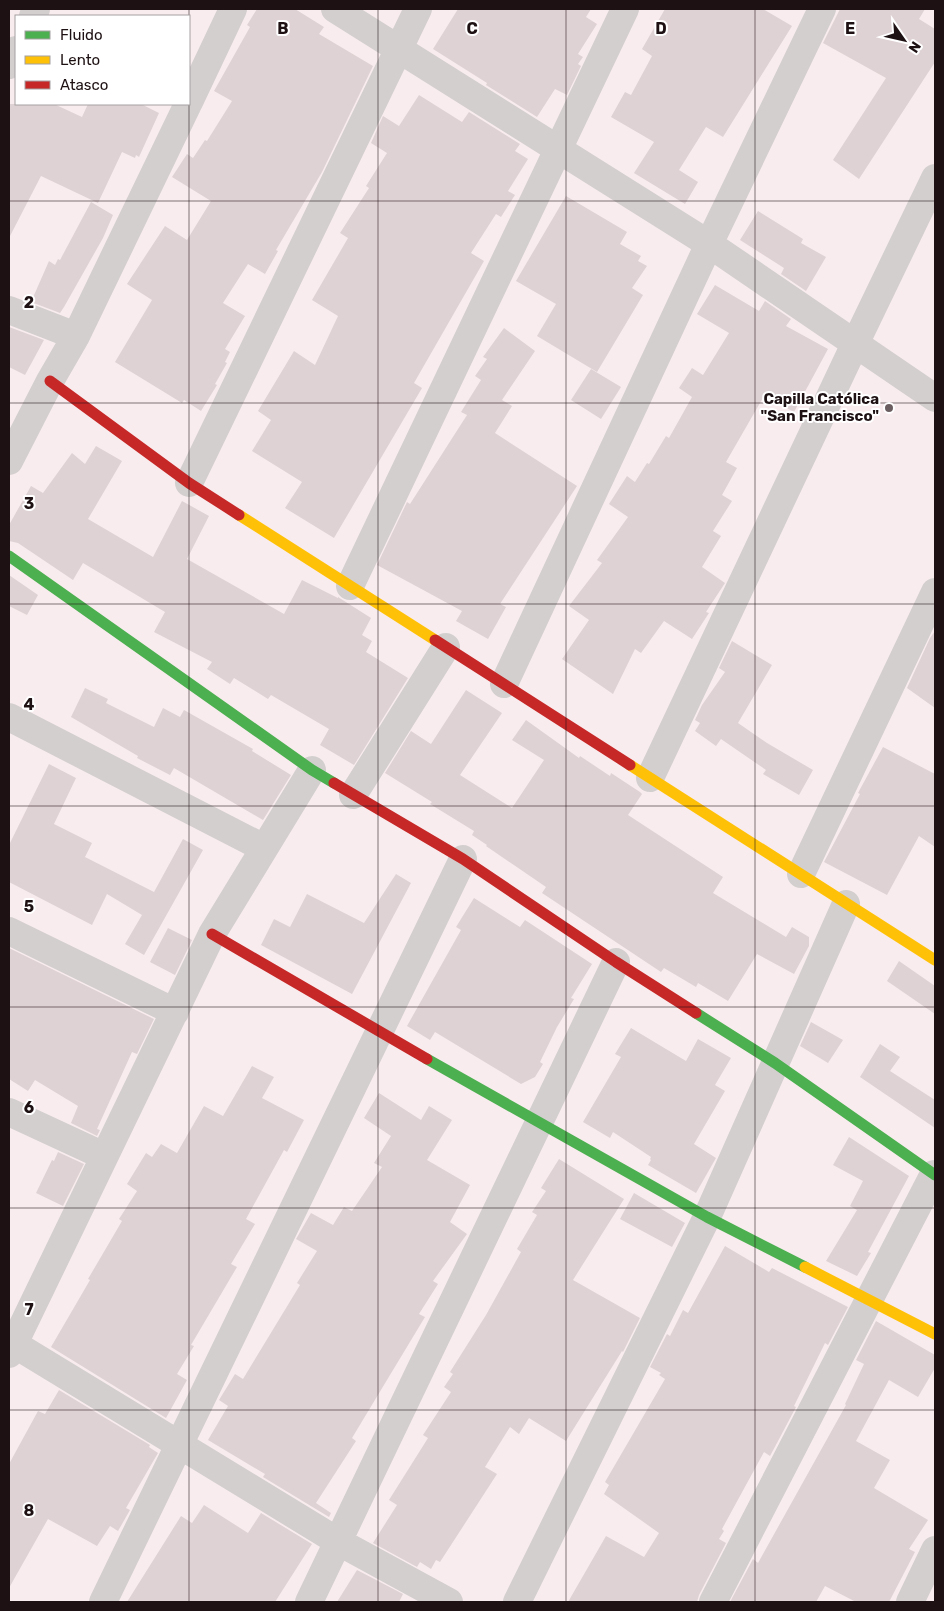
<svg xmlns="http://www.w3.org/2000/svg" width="944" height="1611" viewBox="0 0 944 1611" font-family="Rubik,sans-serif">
  <rect width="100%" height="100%" fill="#f9ecee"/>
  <path fill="#dfd2d4" d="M257,9H295L324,27L319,34L373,66L322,172L276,250L278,251L265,274L248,264L223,303L245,316L225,349L230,352L225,362L227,363L215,384L217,385L201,411L184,400L182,403L115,362L152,300L127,284L165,226L187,240L211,201L172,177L187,154L193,158L205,140L207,141L232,101L214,91L250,27L247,25Z
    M458,9H591L586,17L597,24L578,54L583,57L578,64L581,66L567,95L555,89L537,117L486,85L487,83L433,49Z
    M665,9H763L792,26L723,137L706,127L679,170L698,182L685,204L634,173L654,142L611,117L625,92L631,95L652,56L642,49Z
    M840,9H925L919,19L935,29V62L859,179L833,160L886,78L823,43Z
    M419,95L462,122L469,112L520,144L515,151L528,159L508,191L515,195L501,217L496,214L471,253L484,261L414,383L422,388L334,538L285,508L302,482L252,451L271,420L258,411L294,351L315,365L338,316L312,300L348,238L340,233L369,188L366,186L387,153L371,143L383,116L399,126Z
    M9,104H54L82,117L88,104H141L159,113L139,157L136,155L135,158L122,152L98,203L41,176L9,238Z
    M566,196L627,232L620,244L641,256L638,261L647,266L632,288L643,295L597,372L537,336L556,304L516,281Z
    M91,202L113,215L103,238L64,307L60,313L31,302L49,261L55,265L58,259L60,260Z
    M758,211L803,239L801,243L826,257L806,291L781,274L784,268L740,240Z
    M715,285L759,311L765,301L791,319L786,326L828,349L794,412L764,396L726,462L737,468L722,495L732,501L713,531L721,536L702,567L725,583L706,612L709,613L692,639L664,621L641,653L635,649L613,694L562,659L589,620L569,606L602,563L597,560L628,517L609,504L627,476L635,482L647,463L649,464L666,436L669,438L692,397L679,388L692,368L703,375L729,333L697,314Z
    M9,327L44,340L25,375L9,367Z
    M504,328L535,351L502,400L512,406L495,433L577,486L500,604L506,607L488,639L456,621L462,611L377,565L407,502L410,504L467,415L461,412L481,380L475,376L487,359L483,357Z
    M591,369L621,387L601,419L571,400Z
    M96,446L122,461L88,519L153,557L182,501L209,516L187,559L284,614L302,580L338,598V597L371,618L362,635L372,641L366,652L408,678L354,765L320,745L329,729L271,695L268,699L234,678L230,684L207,669L212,662L154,632L165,612L83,563L73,580L18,543L9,541V525L31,486L43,493L72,453L85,464Z
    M9,575L38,595L27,615L9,606Z
    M935,631V708L907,688L930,638Z
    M732,641L772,665L738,723L767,743L813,770L799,795L763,774L766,770L721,739L716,746L695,731L700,723L695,720L702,705L725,672L719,668Z
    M85,688L108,699L106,703L154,727L163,708L180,717L184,710L253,749L252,751L291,775L263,820L174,768L170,775L137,758L138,756L71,717Z
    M466,690L502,713L460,775L512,808L544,760L512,740L526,720L579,758L580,756L610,776L611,773L640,792L642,794L628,815L723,877L713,893L786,937L792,927L809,937V946L794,974L757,954L728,1001L698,983L696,987L664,968L661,972L542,893L546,887L486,846L487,845L472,835L474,831L430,804L432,802L385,773L411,731L431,744Z
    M883,747L935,774V847L919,836L887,895L824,862L860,794L858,793Z
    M49,764L76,778L54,824L92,843L85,857L154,892L183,839L203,850L144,955L125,944L142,915L107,894L92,925L9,882V845Z
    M396,874L411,883L352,994L261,945L274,919L290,927L307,894L364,923Z
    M474,898L520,927L525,920L592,964L571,998L574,999L557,1027L540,1062L543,1064L535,1077L521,1084L435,1032L430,1040L407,1026L461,930L456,927Z
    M168,928L192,940L175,975L150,962Z
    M9,948L154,1019L137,1054L132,1052L97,1129L100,1130L97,1136L71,1123L78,1106L35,1080L28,1091L9,1079Z
    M899,961L935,986V1014L887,981Z
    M811,1022L843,1040L828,1063L800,1046Z
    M631,1028L686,1061L698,1039L731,1058L715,1085L725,1091L694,1144L716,1158L696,1193L648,1165L651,1160L650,1159L651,1157L613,1132L610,1138L583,1122L621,1057L615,1054Z
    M880,1044L900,1057L890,1071L935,1100V1128L860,1077Z
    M252,1066L274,1077L262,1098L304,1120L287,1152L284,1150L246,1219L255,1224L231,1264L237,1267L191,1345L194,1346L177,1374L187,1380L166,1418L51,1347L90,1280L88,1279L122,1221L119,1219L137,1191L127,1184L146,1153L152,1157L161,1144L177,1153L204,1106L223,1116Z
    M379,1093L421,1120L429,1106L452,1120L427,1160L470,1185L450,1222L467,1234L433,1281L438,1284L419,1314L425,1317L352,1438L356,1441L316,1503L331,1513L329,1517L263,1477L265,1474L208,1440L228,1406L219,1400L235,1374L243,1379L300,1285L297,1283L317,1251L296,1239L311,1213L333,1225L344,1207L352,1211L382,1167L374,1163L391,1136L364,1118Z
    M849,1137L909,1176L868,1252L871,1253L857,1276L826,1261L857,1210L850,1206L863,1181L833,1165Z
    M58,1152L84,1164L63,1206L36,1193L52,1160L54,1161Z
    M559,1159L624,1199L573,1280L640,1318L623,1352L622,1351L566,1441L529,1418L519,1434L510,1427L485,1467L497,1474L440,1562L436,1560L431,1569L420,1562L417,1567L373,1543L397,1505L389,1500L428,1438L423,1435L451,1392L444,1387L453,1374L450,1372L486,1315L521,1252L517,1249L537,1215L532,1212L546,1191L541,1188Z
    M634,1193L685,1223L672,1247L620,1219Z
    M725,1246L769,1272L772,1268L848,1307L828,1345L825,1343L794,1406L796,1407L777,1443L770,1456L764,1452L722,1529L724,1531L719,1539L726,1543L699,1595L697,1602H568L606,1536L644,1557L659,1533L604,1494L609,1485L605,1482L665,1379L659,1375L661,1373L650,1367L667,1334L670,1336L683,1310L688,1313Z
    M876,1321L935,1355V1368L918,1397L889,1380L856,1441L890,1460L874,1488L928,1520L909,1549L915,1552L889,1602H856L825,1586L816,1602H730L753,1559L758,1563L846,1405L845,1404L864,1364L856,1360Z
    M59,1390L150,1445L149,1447L158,1453L126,1508L130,1510L118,1531L110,1526L97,1546L48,1519L9,1588V1464L38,1411L45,1414Z
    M204,1505L248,1533L261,1513L312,1544L275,1602H127L181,1516L192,1523Z
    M357,1570L403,1594L399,1602H337Z"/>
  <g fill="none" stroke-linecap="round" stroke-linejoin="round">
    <path stroke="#d3cfcf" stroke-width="28" d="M335,9L709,244L935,398
      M33,16L36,9
      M9,65L16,50
      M189,102L233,9
      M9,310L76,336
      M9,461L50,381L76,336L188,104
      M189,483L418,9
      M350,586L625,9
      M504,684L709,244L822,9
      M9,717L264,848
      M650,778L855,344L935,178
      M353,795L446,647
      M801,874L935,592
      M9,931L175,1012
      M9,1112L104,1156
      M9,1341L339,1542L449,1602
      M9,1354L212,934L312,770
      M103,1602L463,859
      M309,1602L616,962
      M517,1602L707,1217L846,904
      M713,1602L934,1174
      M910,1602L935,1550"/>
    <path stroke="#4caf50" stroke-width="11" d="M9,556L312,770L334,783
      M696,1013L775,1063L935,1175
      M427,1059L707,1217L805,1267"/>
    <path stroke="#ffc107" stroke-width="11" d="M239,515L435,640
      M630,765L935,960
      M805,1267L935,1334"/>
    <path stroke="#c62828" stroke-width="11" d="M50,381L189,483L239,515
      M435,640L630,765
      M334,783L463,859L616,962L696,1013
      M212,934L427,1059"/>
  </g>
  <path fill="none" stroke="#1e1113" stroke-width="1" stroke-opacity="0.55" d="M189,9V1602M378,9V1602M566,9V1602M755,9V1602M9,201H935M9,403H935M9,604H935M9,806H935M9,1007H935M9,1208H935M9,1410H935"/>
  <circle fill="#6b5e60" stroke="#fff" stroke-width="2" cx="889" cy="408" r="5"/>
  <g text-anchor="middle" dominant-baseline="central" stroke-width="4" stroke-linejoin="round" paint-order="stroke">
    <g font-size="15" font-weight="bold" fill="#1e1113" stroke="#fff" text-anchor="end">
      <text x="879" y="399">Capilla Católica<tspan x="879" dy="17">"San Francisco"</tspan></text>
    </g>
  </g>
  <g font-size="16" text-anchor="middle" font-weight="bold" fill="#1e1113" stroke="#fff" stroke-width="4" stroke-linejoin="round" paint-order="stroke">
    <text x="283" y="34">B</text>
    <text x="472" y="34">C</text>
    <text x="661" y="34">D</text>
    <text x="850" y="34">E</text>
    <text x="29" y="308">2</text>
    <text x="29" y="509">3</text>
    <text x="29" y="710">4</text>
    <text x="29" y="912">5</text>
    <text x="29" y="1113">6</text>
    <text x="29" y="1315">7</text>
    <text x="29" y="1516">8</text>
  </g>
  <rect width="944" height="1611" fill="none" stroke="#1e1113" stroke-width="20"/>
  <rect x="15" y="15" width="175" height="90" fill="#ffffff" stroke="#a5a0a1"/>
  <rect x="25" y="31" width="25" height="8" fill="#4caf50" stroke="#a5a0a1"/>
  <text x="60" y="40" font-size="15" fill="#1e1113">Fluido</text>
  <rect x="25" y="56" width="25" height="8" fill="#ffc107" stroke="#a5a0a1"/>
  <text x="60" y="65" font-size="15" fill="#1e1113">Lento</text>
  <rect x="25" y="81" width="25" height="8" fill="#c62828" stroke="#a5a0a1"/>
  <text x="60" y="90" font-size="15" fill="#1e1113">Atasco</text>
  <g transform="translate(904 40) rotate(124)" stroke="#ffffff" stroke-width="4" paint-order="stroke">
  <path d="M0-4L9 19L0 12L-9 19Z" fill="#1e1113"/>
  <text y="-8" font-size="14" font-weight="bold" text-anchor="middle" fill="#1e1113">N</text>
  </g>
</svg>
